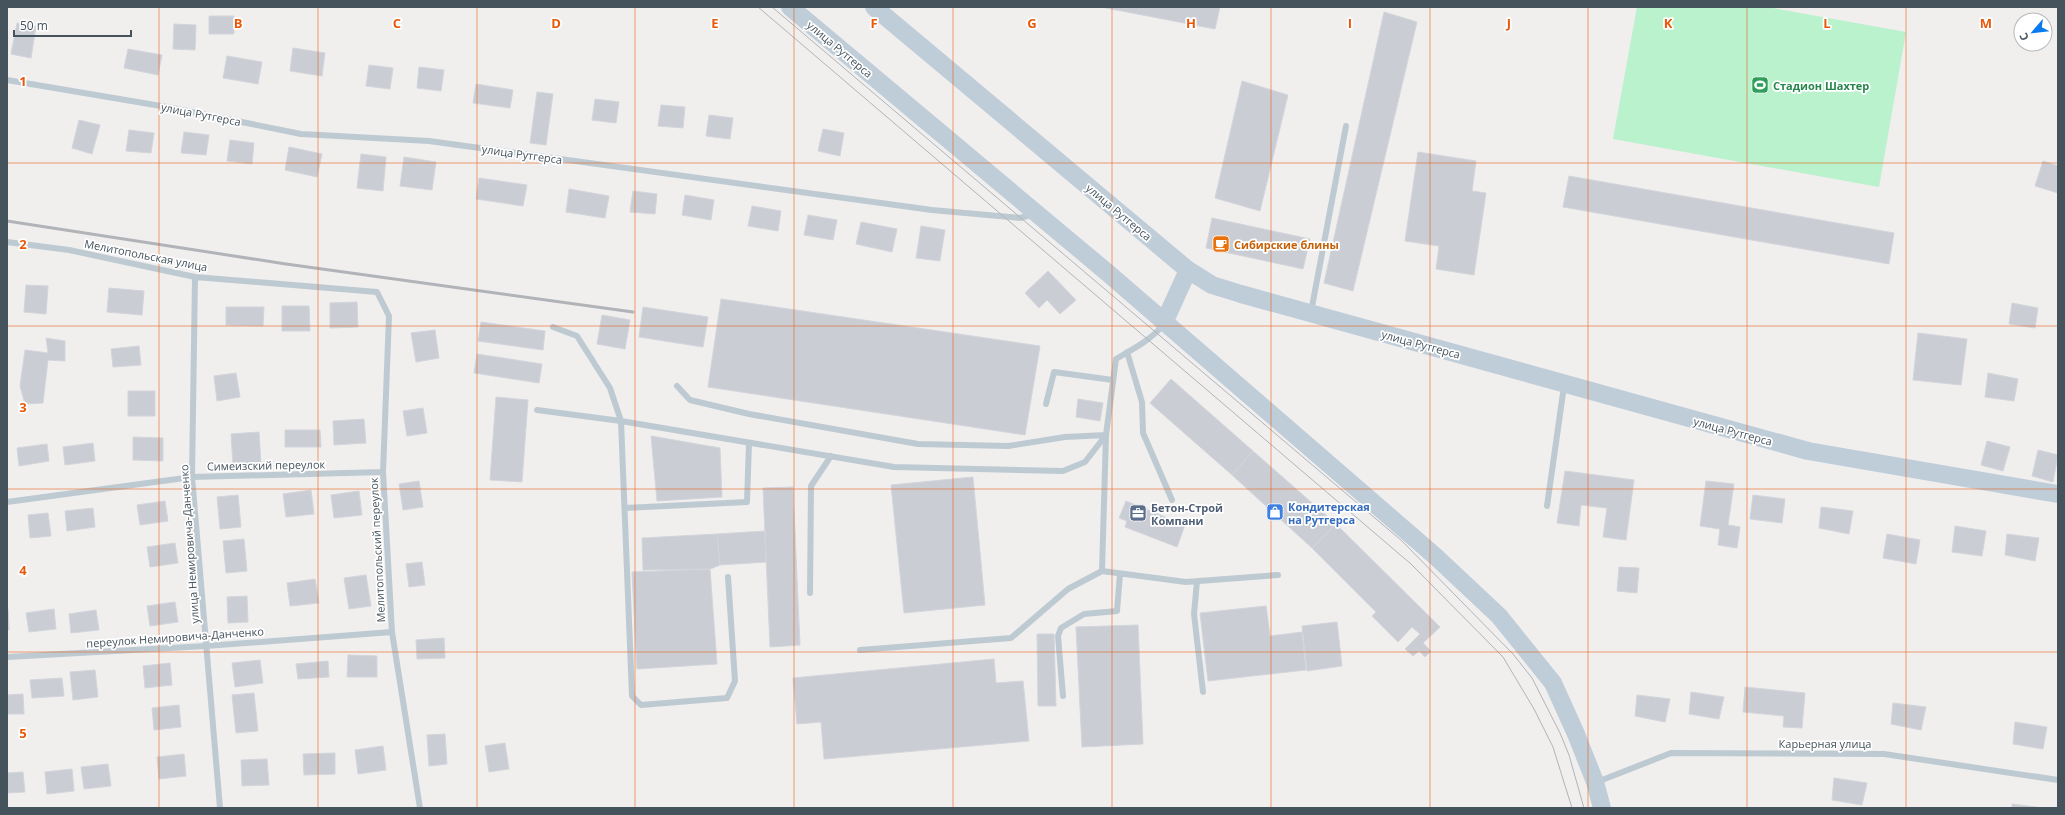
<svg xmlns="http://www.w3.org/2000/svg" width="2065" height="815" viewBox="0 0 2065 815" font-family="'Open Sans',sans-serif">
  <rect width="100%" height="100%" fill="#f1eeee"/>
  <path fill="#b9f2cc" d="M1637,7H1767L1906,32L1879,187L1613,139Z"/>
  <path fill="#caced4" stroke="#d2d5db" d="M1101,7H1220L1215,29Z
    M1384,12L1417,22L1353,291L1324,283Z
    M209,16H234V34H209Z
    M17,23L36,26L31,58L11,54Z
    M174,24L196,25L195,50L173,49Z
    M293,48L325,53L322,76L290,71Z
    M128,49L162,55L158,75L124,68Z
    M227,56L262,62L258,84L223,78Z
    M369,65L393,68L390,89L366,86Z
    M419,67L444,70L441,91L417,88Z
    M1242,81L1288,95L1260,211L1215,198Z
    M476,84L513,90L510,108L473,103Z
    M537,92L553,94L546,145L530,143Z
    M595,99L619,102L616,123L592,120Z
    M661,105L685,107L683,128L658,126Z
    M709,115L733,118L730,139L706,136Z
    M79,120L100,125L92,154L72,148Z
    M823,129L844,133L840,156L818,151Z
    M129,130L154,133L151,153L126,151Z
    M184,132L209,135L206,155L181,153Z
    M230,140L254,143L252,164L227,161Z
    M289,147L322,154L317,177L285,170Z
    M1418,152L1476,161L1472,191L1486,193L1474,275L1436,269L1439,246L1405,241Z
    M361,154L386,157L383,191L357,188Z
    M404,157L436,162L432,190L400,186Z
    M2043,161L2058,166V193L2035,186Z
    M1569,176L1894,233L1889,264L1563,207Z
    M479,178L527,185L523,206L476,199Z
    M569,189L609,196L605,218L566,212Z
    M633,191L657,194L655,214L630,212Z
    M685,195L714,200L711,220L682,215Z
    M752,206L781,211L778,231L748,226Z
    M808,215L837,220L833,240L804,235Z
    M1212,218L1310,239L1303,269L1206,248Z
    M861,222L897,229L892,252L856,244Z
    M921,226L945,230L940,261L916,258Z
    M1048,271L1076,300L1060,314L1047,300L1039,308L1025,293Z
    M26,285L48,286L46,314L24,312Z
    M109,288L144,291L142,315L107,312Z
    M721,299L1040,346L1025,435L708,387Z
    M357,302L358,327L330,328V303Z
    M2012,303L2038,308L2035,328L2009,324Z
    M282,306H309L310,331H282Z
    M226,307H264L263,326L226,325Z
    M643,307L708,317L703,347L639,337Z
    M602,315L630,320L625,349L597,344Z
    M481,322L545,331L543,350L478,341Z
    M435,330L439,358L416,362L411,333Z
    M1918,333L1967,339L1961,385L1913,380Z
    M46,338L65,341V361L48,360L43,403L25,404L20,386L25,350L48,353Z
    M139,346L141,365L113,367L111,349Z
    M477,354L542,364L539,383L474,373Z
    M236,373L240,397L217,401L214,376Z
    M1988,373L2018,379L2014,401L1985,397Z
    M1171,379L1253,451L1232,475L1150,403Z
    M128,391H155V416H128Z
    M496,397L528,400L522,482L490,480Z
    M1078,399L1103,403L1100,421L1076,417Z
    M423,408L427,433L407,436L403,411Z
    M364,419L366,443L334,445L333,421Z
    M285,430H320L321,447H285Z
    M259,432L261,464L233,465L231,434Z
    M651,436L720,448L722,497L657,501Z
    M133,437L163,438V461L133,460Z
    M1987,441L2010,447L2003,471L1981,465Z
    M93,443L95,461L65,465L63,447Z
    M47,444L49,461L19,466L17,448Z
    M2038,450L2058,455L2053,482L2032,476Z
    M1253,451L1336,524L1312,548L1232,475Z
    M1565,471L1634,480L1626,540L1603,537L1607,508L1581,505L1579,526L1557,523Z
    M973,477L985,605L904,613L891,485Z
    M419,481L423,507L403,510L399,484Z
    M1706,481L1734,484L1728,525L1740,527L1737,548L1718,545L1720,529L1700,526Z
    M793,487L800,645L770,647L763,488Z
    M311,490L314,514L286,517L283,494Z
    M359,491L362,515L334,518L331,495Z
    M238,495L241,527L220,529L217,497Z
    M1753,495L1785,499L1782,523L1750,519Z
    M165,501L168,521L140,525L137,505Z
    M1126,501L1185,525L1177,547L1125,527L1127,521L1119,518Z
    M1821,507L1853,511L1849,534L1819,528Z
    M93,508L95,527L67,531L65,511Z
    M48,513L51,536L30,538L28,515Z
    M1336,524L1440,627L1423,643L1431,651L1425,657L1419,651L1413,656L1405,649L1420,634L1412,627L1398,642L1372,616L1376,612L1312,548Z
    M1955,526L1986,531L1982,556L1952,552Z
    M765,531L766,562L720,565L717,534Z
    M717,534L720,565L710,569L643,570L642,538Z
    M1887,534L1920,540L1916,564L1883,558Z
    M2007,534L2039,538L2035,561L2005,555Z
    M244,539L247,571L226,573L223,541Z
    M175,543L178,563L150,567L147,547Z
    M422,562L425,585L409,587L406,564Z
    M1619,567L1639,568L1637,593L1617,591Z
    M710,569L717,664L637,669L632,572Z
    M366,575L371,606L349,609L344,578Z
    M315,579L319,603L290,606L287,583Z
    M247,596L248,622L228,623L227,597Z
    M175,602L178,622L150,626L147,606Z
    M1266,606L1270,636L1302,632L1306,670L1208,681L1200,613Z
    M7,609H8L9,630H7Z
    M54,609L56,629L29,632L26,613Z
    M96,610L99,630L71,633L69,614Z
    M1337,622L1342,666L1307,671L1302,626Z
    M1138,625L1143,744L1082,747L1076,627Z
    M1037,634H1054L1056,706H1038Z
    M444,638L445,658L417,659L416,640Z
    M348,655L377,656V677H347Z
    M994,659L996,683L1023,681L1029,741L824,759L821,722L797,724L793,678Z
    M260,660L263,683L235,687L232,663Z
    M328,661L329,677L298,679L296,664Z
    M170,663L172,685L145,688L143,666Z
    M95,670L98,697L73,700L70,672Z
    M62,678L64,696L32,698L30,680Z
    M1745,687L1805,693L1802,728L1783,727L1784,716L1743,712Z
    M1691,692L1724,697L1719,719L1689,714Z
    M254,693L258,731L236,733L232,695Z
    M23,694L24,714H7V695Z
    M1637,695L1670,699L1665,722L1635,716Z
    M1893,703L1926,707L1921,730L1891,724Z
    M179,705L181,727L154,730L152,708Z
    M2015,722L2047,727L2043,749L2013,744Z
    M445,734L447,764L429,766L427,735Z
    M505,743L509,769L489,772L485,746Z
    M383,746L386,770L358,774L355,750Z
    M335,753V774L304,775L303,754Z
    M184,754L186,776L159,779L157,757Z
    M267,759L269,785L242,786L241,760Z
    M108,764L111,786L84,789L81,767Z
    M72,769L74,791L47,794L45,772Z
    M23,772L25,792L7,793V773Z
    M1834,778L1867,783L1862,805L1832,800Z
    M2012,804L2044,808H2012Z"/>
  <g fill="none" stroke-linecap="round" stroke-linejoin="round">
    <path stroke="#becad2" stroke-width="6" d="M7,80L167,107L301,134L429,141L932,210L1020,218L1034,214
      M7,242L69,250L195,277L377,292L389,316L383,472L392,632L420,808
      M195,277L192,477L220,808
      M1311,312L1346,126
      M553,327L577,336L610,388L621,421L632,696L641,705L727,698L735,681L728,577
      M1127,352L1142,402L1143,433L1172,500
      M677,386L690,400L749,414L918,444L1008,446L1065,437L1106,435
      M1046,404L1054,372L1113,380
      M537,410L621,421L894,467L1063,471L1085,462L1106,435
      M7,502L192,477L383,472
      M1547,506L1564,386
      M625,508L747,502L749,443
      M1102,571L1186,582L1278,575
      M1197,581L1194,614L1203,692
      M810,593L811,486L831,456
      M860,650L1011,638L1068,589L1102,571L1106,435L1116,359C1133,349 1151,340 1163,325
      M7,657L206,646L392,632
      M1063,696L1058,636L1061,628L1084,614L1117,611L1120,574
      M1597,782L1671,753L1884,754L2058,780"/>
    <path stroke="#bfcdd9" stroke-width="18" d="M790,7L1109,274L1435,556L1499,616L1553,683L1576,734L1595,782L1602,808
      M874,7L1188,270L1212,285L1241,294L1808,451L2058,494
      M1164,323L1188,270"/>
    <path stroke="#b0b4b9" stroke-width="1" d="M758,7L1411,564L1503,657L1534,709L1553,747L1572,808
      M772,7L1402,541L1513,654L1532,678L1560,733L1569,755L1584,808"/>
    <path stroke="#b0b4b9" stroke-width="3" d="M7,221L286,264L633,312"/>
  </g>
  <path fill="none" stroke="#e8590c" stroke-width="1" stroke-opacity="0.55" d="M159,7V808M318,7V808M477,7V808M635,7V808M794,7V808M953,7V808M1112,7V808M1271,7V808M1430,7V808M1588,7V808M1747,7V808M1906,7V808M7,163H2058M7,326H2058M7,489H2058M7,652H2058"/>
  <defs>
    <symbol id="stadium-square" viewBox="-11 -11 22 22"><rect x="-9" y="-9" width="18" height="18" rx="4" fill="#2e9e5b" stroke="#fff"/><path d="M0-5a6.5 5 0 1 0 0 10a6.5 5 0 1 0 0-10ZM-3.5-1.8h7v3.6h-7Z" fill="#fff"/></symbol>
    <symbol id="cafe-square" viewBox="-11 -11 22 22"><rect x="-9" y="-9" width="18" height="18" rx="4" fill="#e8710a" stroke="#fff"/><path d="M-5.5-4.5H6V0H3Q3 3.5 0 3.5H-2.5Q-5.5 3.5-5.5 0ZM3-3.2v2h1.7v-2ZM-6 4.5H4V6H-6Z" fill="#fff"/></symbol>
    <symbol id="shop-square" viewBox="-11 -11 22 22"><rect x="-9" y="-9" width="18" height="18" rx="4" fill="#3f7fe0" stroke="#fff"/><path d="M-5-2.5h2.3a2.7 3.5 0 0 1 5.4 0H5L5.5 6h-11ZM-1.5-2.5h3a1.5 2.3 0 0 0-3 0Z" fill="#fff"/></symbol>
    <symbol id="office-square" viewBox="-11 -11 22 22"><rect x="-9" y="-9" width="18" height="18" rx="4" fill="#5c6f8a" stroke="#fff"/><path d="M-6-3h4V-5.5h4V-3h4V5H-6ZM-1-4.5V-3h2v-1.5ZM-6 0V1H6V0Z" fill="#fff"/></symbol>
  </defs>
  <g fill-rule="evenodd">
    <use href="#stadium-square" x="1750" y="75" width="20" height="20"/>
    <use href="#cafe-square" x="1211" y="234" width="20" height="20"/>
    <use href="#shop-square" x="1265" y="502" width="20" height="20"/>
    <use href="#office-square" x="1128" y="503" width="20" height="20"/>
  </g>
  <g text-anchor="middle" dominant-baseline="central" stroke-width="3.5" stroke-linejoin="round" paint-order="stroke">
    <g font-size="11" fill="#45535d" stroke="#fff">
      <text transform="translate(840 49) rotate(40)">улица Рутгерса</text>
      <text transform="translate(201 114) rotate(11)">улица Рутгерса</text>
      <text transform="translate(522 154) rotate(8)">улица Рутгерса</text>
      <text transform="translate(1119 212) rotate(40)">улица Рутгерса</text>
      <text transform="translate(146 255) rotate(11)">Мелитопольская улица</text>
      <text transform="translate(1421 344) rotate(15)">улица Рутгерса</text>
      <text transform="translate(1733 431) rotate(15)">улица Рутгерса</text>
      <text transform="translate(266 465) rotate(-1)">Симеизский переулок</text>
      <text transform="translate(189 544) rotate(-94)">улица Немировича-Данченко</text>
      <text transform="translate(377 550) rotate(-93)">Мелитопольский переулок</text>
      <text transform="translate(175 637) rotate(-4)">переулок Немировича-Данченко</text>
      <text x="1825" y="743">Карьерная улица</text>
    </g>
    <g font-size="11" font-weight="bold" fill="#27864d" stroke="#fff" text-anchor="start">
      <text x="1773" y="85">Стадион Шахтер</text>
    </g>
    <g font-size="11" font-weight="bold" fill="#c56008" stroke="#fff" text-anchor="start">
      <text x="1234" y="244">Сибирские блины</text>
    </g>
    <g font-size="11" font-weight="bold" fill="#366cbe" stroke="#fff" text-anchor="start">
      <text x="1288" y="506">Кондитерская<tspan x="1288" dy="13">на Рутгерса</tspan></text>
    </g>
    <g font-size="11" font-weight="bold" fill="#4e5e75" stroke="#fff" text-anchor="start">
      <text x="1151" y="507">Бетон-Строй<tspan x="1151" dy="13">Компани</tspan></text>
    </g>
  </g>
  <g font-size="13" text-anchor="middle" font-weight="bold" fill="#e8590c" stroke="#fff" stroke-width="3.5" stroke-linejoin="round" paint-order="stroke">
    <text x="238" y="28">B</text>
    <text x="397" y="28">C</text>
    <text x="556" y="28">D</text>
    <text x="715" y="28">E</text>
    <text x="874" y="28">F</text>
    <text x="1032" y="28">G</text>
    <text x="1191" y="28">H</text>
    <text x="1350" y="28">I</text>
    <text x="1509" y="28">J</text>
    <text x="1668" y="28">K</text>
    <text x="1827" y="28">L</text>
    <text x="1986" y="28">M</text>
    <text x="23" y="86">1</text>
    <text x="23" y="249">2</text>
    <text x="23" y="412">3</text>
    <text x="23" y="575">4</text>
    <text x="23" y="738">5</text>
  </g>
  <rect width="2065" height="815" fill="none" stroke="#45535d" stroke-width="16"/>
  <g transform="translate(2033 32) rotate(242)"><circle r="19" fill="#ffffff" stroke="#b5babe"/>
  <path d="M0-3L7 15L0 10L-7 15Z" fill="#0a7aef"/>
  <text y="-6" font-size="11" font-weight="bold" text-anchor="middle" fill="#45535d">С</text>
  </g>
  <path d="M14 30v6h117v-6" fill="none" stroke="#45535d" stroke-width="2"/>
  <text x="20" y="30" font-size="12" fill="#45535d" stroke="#ffffff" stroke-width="3" paint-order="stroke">50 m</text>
</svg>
